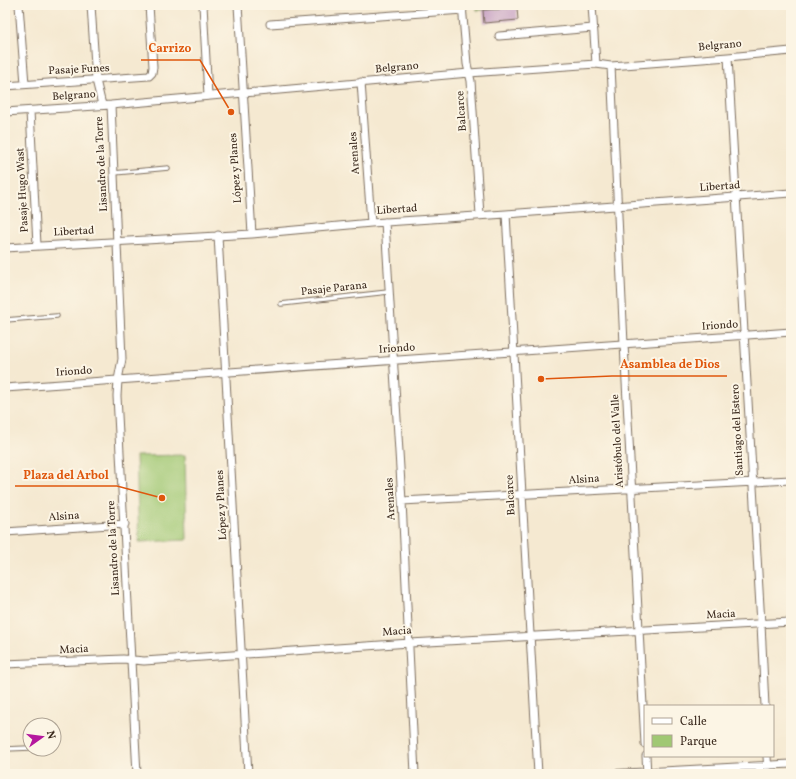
<svg xmlns="http://www.w3.org/2000/svg" width="796" height="779" viewBox="0 0 796 779" font-family="Vollkorn,serif">
  <rect width="100%" height="100%" fill="#fcf5e5"/>
  <filter id="ink" filterUnits="userSpaceOnUse"><feTurbulence type="fractalNoise" baseFrequency=".025" numOctaves="2"/><feDisplacementMap in="SourceGraphic" scale="8" xChannelSelector="R" yChannelSelector="G"/><feConvolveMatrix kernelMatrix="1 2 1 2 8 2 1 2 1" color-interpolation-filters="sRGB"/></filter>
  <filter id="wash" filterUnits="userSpaceOnUse"><feTurbulence type="fractalNoise" baseFrequency=".012" numOctaves="4" result="noise"/><feDisplacementMap in="SourceGraphic" scale="16" xChannelSelector="R" yChannelSelector="G"/><feGaussianBlur stdDeviation="0.9" result="paint"/><feColorMatrix in="noise" values="0 0 0 0 0 0 0 0 0 0 0 0 0 0 0 0 0 1.4 0 .05"/><feComposite in="paint" operator="in"/></filter>
  <g filter="url(#wash)">
    <rect width="100%" height="100%" fill="#f5e9d1"/>
    <path fill="#a0c873" stroke="#6e7948" d="M477,5H531C513,8 495,10 477,10Z
      M185,455L187,540L139,542L136,456Z"/>
    <g id="blocks">
      <path fill="#c49dc2" d="M517,8L518,20L484,23L483,10Z"/>
    </g>
  </g>
  <g filter="url(#ink)">
    <use href="#blocks" fill-opacity="0" stroke="#7c6d5d" stroke-width="1"/>
    <g fill="none" stroke-linecap="round" stroke-linejoin="round">
      <defs>
        <path id="lane" d="M114,173L168,168
          M281,304L388,292
          M5,320L57,316
          M5,749L30,748"/>
        <path id="street" d="M19,5L25,84
          M91,5L96,80L102,105
          M203,5L208,96
          M238,5L252,234
          M462,5L467,64L471,81L480,215
          M592,5L596,64
          M270,24L463,10
          M499,36L593,28
          M728,57L761,624L765,706
          M611,66L624,344L645,744
          M361,82L371,223
          M5,86L149,76L152,73L153,67L149,5
          M111,105L122,359L118,380L117,396L137,774
          M30,111L37,245
          M5,112L111,105L469,73L596,64L611,66L728,57L791,51
          M506,214L538,774
          M385,222L402,501L415,774
          M218,235L248,774
          M5,248L252,234L371,223L506,214L791,193
          M5,388L791,332
          M402,501L791,480
          M5,532L125,524
          M5,664L123,659L144,661L410,643L791,622
          M646,756L647,774
          M767,756L768,774
          M607,774L791,764"/>
      </defs>
      <use href="#lane" stroke="#7c6d5d" stroke-width="5.5"/>
      <use href="#street" stroke="#7c6d5d" stroke-width="9"/>
      <use href="#lane" stroke="#fff" stroke-width="3.5"/>
      <use href="#street" stroke="#fff" stroke-width="7"/>
    </g>
  </g>
  <g text-anchor="middle" dominant-baseline="central" stroke-width="4" stroke-linejoin="round" paint-order="stroke">
    <g font-size="11" fill="#3b2a1e" stroke="#fcf5e5">
      <text transform="translate(720 46) rotate(-5)">Belgrano</text>
      <text transform="translate(397 68) rotate(-5)">Belgrano</text>
      <text transform="translate(79 70) rotate(-3)">Pasaje Funes</text>
      <text transform="translate(74 96) rotate(-4)">Belgrano</text>
      <text transform="translate(462 111) rotate(-94)">Balcarce</text>
      <text transform="translate(355 153) rotate(-94)">Arenales</text>
      <text transform="translate(102 164) rotate(-93)">Lisandro de la Torre</text>
      <text transform="translate(236 168) rotate(-94)">López y Planes</text>
      <text transform="translate(720 187) rotate(-4)">Libertad</text>
      <text transform="translate(23 190) rotate(-93)">Pasaje Hugo Wast</text>
      <text transform="translate(397 210) rotate(-4)">Libertad</text>
      <text transform="translate(74 232) rotate(-3)">Libertad</text>
      <text transform="translate(334 289) rotate(-6)">Pasaje Parana</text>
      <text transform="translate(720 326) rotate(-4)">Iriondo</text>
      <text transform="translate(397 349) rotate(-4)">Iriondo</text>
      <text transform="translate(74 372) rotate(-4)">Iriondo</text>
      <text transform="translate(738 430) rotate(-93)">Santiago del Estero</text>
      <text transform="translate(618 441) rotate(-93)">Aristóbulo del Valle</text>
      <text transform="translate(584 480) rotate(-4)">Alsina</text>
      <text transform="translate(511 495) rotate(-93)">Balcarce</text>
      <text transform="translate(391 499) rotate(-93)">Arenales</text>
      <text transform="translate(222 505) rotate(-93)">López y Planes</text>
      <text transform="translate(64 517) rotate(-4)">Alsina</text>
      <text transform="translate(114 548) rotate(-93)">Lisandro de la Torre</text>
      <text transform="translate(721 615) rotate(-3)">Macia</text>
      <text transform="translate(397 632) rotate(-4)">Macia</text>
      <text transform="translate(74 650) rotate(-3)">Macia</text>
    </g>
  </g>
  <path fill="none" stroke="#df570d" stroke-width="1.5" d="M231 112L200 60H141M541 379L612 376H727M162 498L117 486H15"/>
  <g fill="#df570d" stroke="#fcf5e5" stroke-width="1.5">
    <circle cx="231" cy="112" r="4"/>
    <circle cx="541" cy="379" r="4"/>
    <circle cx="162" cy="498" r="4"/>
  </g>
  <g font-size="12" text-anchor="middle" font-weight="bold" fill="#df570d" stroke="#fcf5e5" stroke-width="4" stroke-linejoin="round" paint-order="stroke">
    <text x="170" y="52">Carrizo</text>
    <text x="670" y="368">Asamblea de Dios</text>
    <text x="66" y="479">Plaza del Arbol</text>
  </g>
  <rect width="796" height="779" fill="none" stroke="#fcf5e5" stroke-width="20"/>
  <rect x="644" y="705" width="130" height="52" fill="#fcf5e5" stroke="#afa495"/>
  <rect x="652" y="718" width="20" height="6" fill="#ffffff" stroke="#afa495"/>
  <text x="680" y="725" font-size="12" fill="#3b2a1e">Calle</text>
  <rect x="652" y="735" width="20" height="12" fill="#a0c873" stroke="#afa495"/>
  <text x="680" y="745" font-size="12" fill="#3b2a1e">Parque</text>
  <g transform="translate(42 737) rotate(76)"><circle r="19" fill="#fcf5e5" stroke="#afa495"/>
  <path d="M0-3L7 15L0 10L-7 15Z" fill="#b5179e"/>
  <text y="-6" font-size="11" font-weight="bold" text-anchor="middle" fill="#3b2a1e">N</text>
  </g>
</svg>
